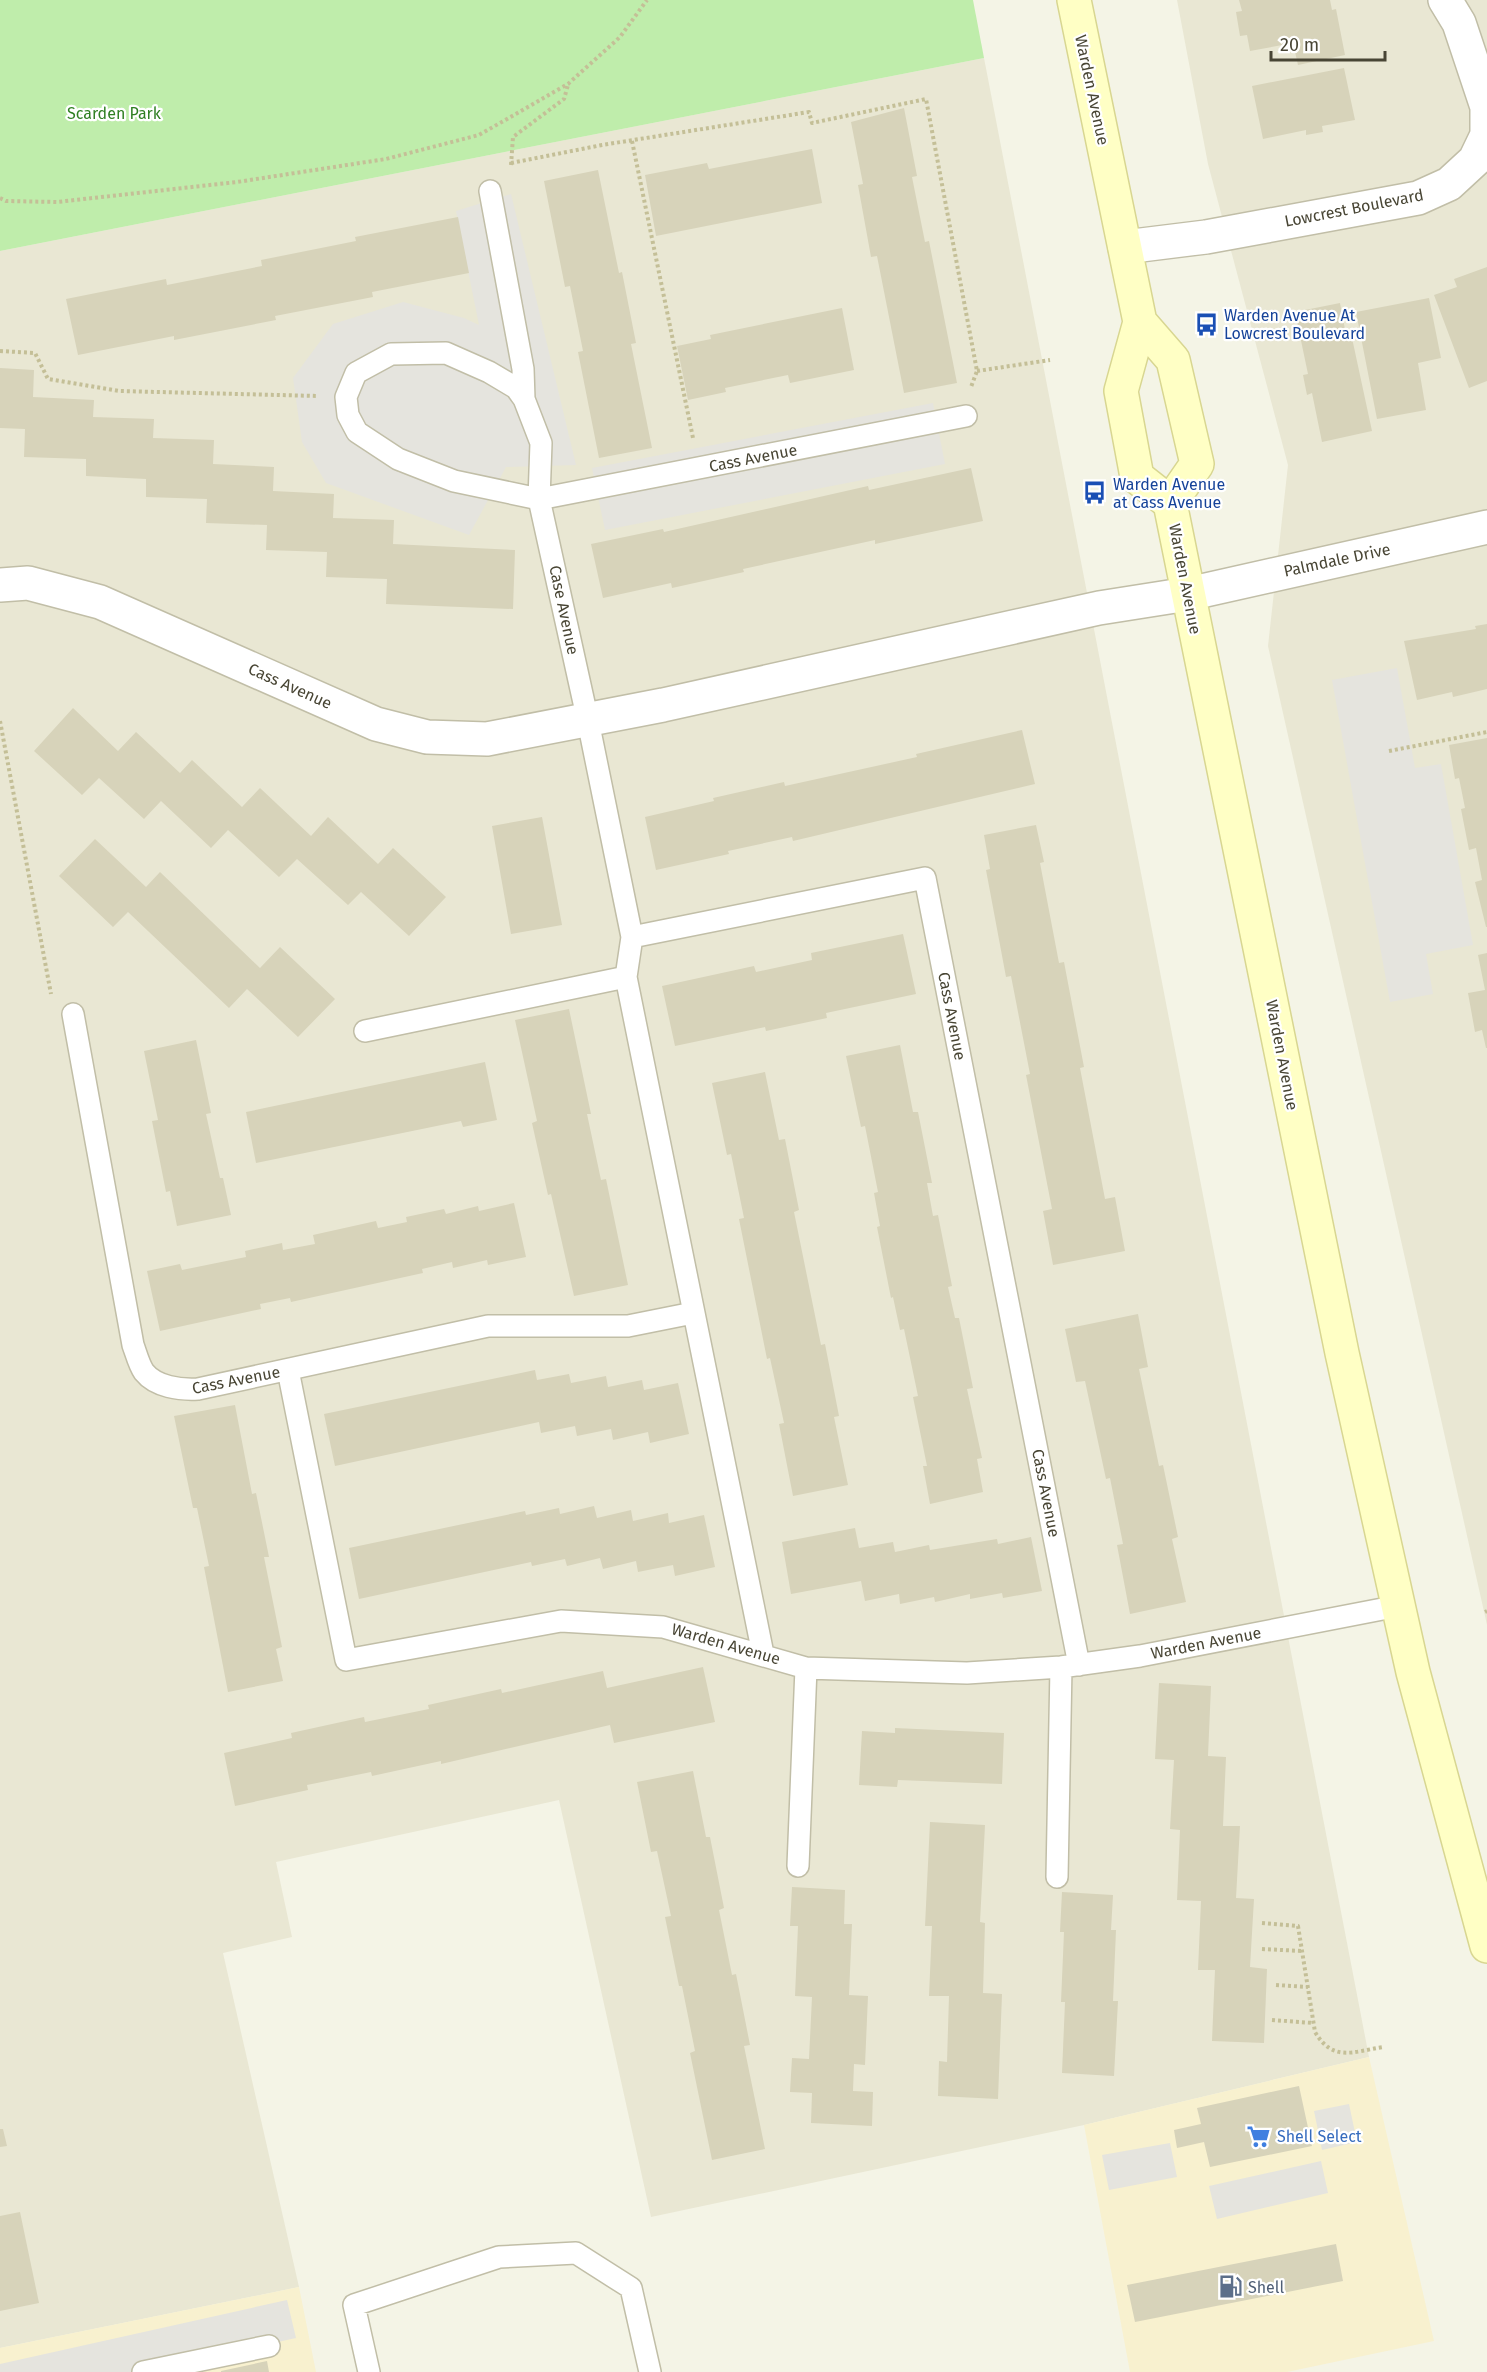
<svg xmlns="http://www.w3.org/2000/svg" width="1487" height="2372" viewBox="0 0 1487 2372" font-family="'Fira Sans',sans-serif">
  <rect width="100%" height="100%" fill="#f4f4e6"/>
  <path fill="#e9e7d3" d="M1177,0H1487V1625L1268,646L1288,465L1208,164Z
    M984,58L1369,2057L1084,2125L651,2217L559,1800L276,1862L292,1937L223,1953L299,2287L0,2348V251Z"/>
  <path fill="#f8f1cf" d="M1369,2057L1434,2341L1287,2372H1130L1084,2125Z
    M299,2287L316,2372H0V2348Z"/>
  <path fill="#bfedab" d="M0,0H973L984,58L0,251Z"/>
  <path fill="#e5e4de" d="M511,194L576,465L506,467L469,535L326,483L302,442L293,378L333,324L403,302L464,318L479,325L456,211Z
    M933,403L945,464L605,530L592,468Z
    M1397,668L1415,768L1441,764L1473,945L1426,954L1433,994L1390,1002L1332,680Z
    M1349,2104L1357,2142L1322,2150L1314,2111Z
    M1170,2143L1177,2177L1109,2190L1102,2155Z
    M1321,2161L1328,2193L1217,2219L1209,2186Z
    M287,2300L296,2338L142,2372H0V2364Z"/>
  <path fill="#d7d3ba" d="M1239,0H1330L1332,10L1336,9L1345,55L1298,65L1293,43L1250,51L1247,35L1240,36L1236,12L1242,11Z
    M1344,68L1355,120L1322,126L1323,132L1306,135V130L1263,139L1252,86Z
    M904,108L917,176L912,177L925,242L929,241L957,383L904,393L877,256L871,257L858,185L863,184L851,122Z
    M812,149L822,203L656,236L645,175L707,163L709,169Z
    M598,170L619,273L622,272L636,343L631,344L652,448L599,458L578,352L583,351L570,286L565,287L544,181Z
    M458,217L469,273L372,292L373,297L275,316L276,320L174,340V336L78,355L66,299L166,279L167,285L262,266L261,260L356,241L355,237Z
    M1487,267V381L1469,388L1434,295L1457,287L1454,279Z
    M1429,298L1441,358L1418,363L1426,410L1377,419L1356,312Z
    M1340,303L1347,340L1352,338L1372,431L1322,442L1312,393L1307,395L1303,375L1308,374L1295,312Z
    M842,308L854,370L790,383L788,375L725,388L726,392L688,400L677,346L711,339L710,335Z
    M0,368L34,370L33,397L94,400L93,417L154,419L153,438L214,440L213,464L274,467L273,491L334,494L333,518L394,520L393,544L515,550L513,609L386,604L387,579L326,577L327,552L266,550L267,525L206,523L207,499L146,497V479L86,476V459L24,457L25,429L0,428Z
    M971,468L983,521L875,544V540L743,569L744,572L672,588L671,583L603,598L591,544L663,529L664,532L868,486L869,490Z
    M1487,624V689L1453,697L1452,692L1417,700L1404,641L1476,629L1475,626Z
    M73,708L118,751L136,732L180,773L192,760L242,807L260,788L311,836L328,817L378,864L393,848L446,897L409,936L361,892L348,905L297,859L279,877L228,830L211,848L161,801L144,819L99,778L82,795L34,751Z
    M1022,730L1035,784L793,841L792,837L728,851L729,854L656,870L645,817L714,801L713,798L784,782L785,786L917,757L916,754Z
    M1487,738V927H1486L1475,882L1482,880L1476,848L1469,850L1461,809L1465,808L1459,778L1455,779L1449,745Z
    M542,817L562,925L511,934L492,826Z
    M1036,825L1044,862L1040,863L1059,963L1064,962L1084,1067L1080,1068L1105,1199L1115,1197L1125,1251L1053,1265L1043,1211L1052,1209L1026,1075L1030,1074L1011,976L1006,977L986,870L990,869L984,835Z
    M95,839L146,887L160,872L260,968L280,947L335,999L298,1037L247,989L229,1008L128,912L113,927L59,876Z
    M903,934L916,994L826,1013L827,1018L766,1031L765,1027L675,1046L662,986L754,966L756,972L812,960L811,953Z
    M1487,953V1048H1486L1482,1030L1475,1032L1468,993L1485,990L1478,955Z
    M569,1009L591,1114H587L601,1180L606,1179L628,1285L574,1296L551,1194L548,1195L532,1123L537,1121L515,1020Z
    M196,1040L211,1113L206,1114L220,1178H223L231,1215L177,1226L170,1191L166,1192L152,1121L158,1120L144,1051Z
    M900,1045L913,1112H918L932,1183H927L933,1216L938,1215L952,1286L948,1287L955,1318H959L973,1388L967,1389L982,1458L977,1459L983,1492L930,1504L923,1466H927L913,1397L918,1396L904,1329L900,1330L893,1297L891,1298L877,1227L880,1226L874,1193L878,1192L865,1126L861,1127L846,1056Z
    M485,1062L497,1120L463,1127L461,1121L256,1163L246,1112Z
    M765,1072L779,1140L785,1139L799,1210L794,1212L821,1345L825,1344L839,1416L834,1417L848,1485L793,1496L779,1424L784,1423L770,1358L767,1359L739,1219L744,1218L731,1154L727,1155L712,1083Z
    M514,1203L526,1257L488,1265L487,1260L453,1268L452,1262L422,1269L423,1273L291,1302L290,1298L260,1304L261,1309L160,1331L147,1271L180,1264L182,1270L246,1257L245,1251L282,1243L283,1250L315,1244L313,1235L376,1221L378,1228L407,1222L406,1217L444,1209L446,1214L478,1206L479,1211Z
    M1138,1314L1148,1367L1139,1369L1159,1466L1163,1465L1178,1537L1172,1539L1186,1602L1130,1614L1117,1545L1123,1544L1110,1478L1106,1479L1085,1381L1076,1382L1065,1329Z
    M535,1370L537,1380L569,1374L571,1383L606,1376L608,1387L642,1380L644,1390L678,1383L689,1434L650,1443L648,1432L613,1440L611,1429L577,1436L575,1426L541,1433L539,1422L335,1466L324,1414Z
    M235,1405L252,1494L256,1493L269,1557H264L282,1647L276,1649L283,1681L228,1692L204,1567L209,1566L197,1508H193L174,1416Z
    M594,1506L597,1518L631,1510L633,1521L668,1513L669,1523L704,1515L715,1567L675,1576L673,1565L638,1572L636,1561L603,1569L600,1558L567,1566L565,1559L532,1566L531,1562L359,1599L349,1548L525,1511L526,1515L559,1508L560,1514Z
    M855,1528L859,1548L893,1542L895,1552L929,1545L930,1550L997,1539L998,1544L1031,1537L1042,1591L1003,1598L1002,1593L970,1599V1594L935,1602L934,1597L900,1604L899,1594L865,1601L861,1581L791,1594L782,1542Z
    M703,1667L715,1722L614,1743L610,1725L441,1764V1761L372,1776L371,1772L307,1785L308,1790L235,1806L224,1753L292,1738L291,1733L364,1717L365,1722L429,1709L428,1705L501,1689L502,1693L603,1671L607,1688Z
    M1159,1683L1211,1686L1208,1756L1226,1757L1223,1826H1240L1236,1898L1254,1899L1250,1967L1267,1969L1264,2043L1212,2041L1215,1970H1198L1201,1901L1177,1900L1180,1830L1170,1829L1174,1760L1155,1759Z
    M895,1728L1004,1733L1002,1784L898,1780L897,1787L859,1785L862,1731L895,1733Z
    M693,1771L706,1837H710L724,1908L719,1910L732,1975L736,1974L750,2045L744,2046L765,2149L712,2160L690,2053L695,2051L682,1986H679L665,1917L671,1916L657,1851L651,1852L637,1782Z
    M930,1822L985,1825L980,1922L985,1923L983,1993L1002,1994L998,2099L938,2096L939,2061L947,2062L949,1996H929L932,1926H925Z
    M792,1887L845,1890L844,1924H852L849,1995L868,1996L865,2065L854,2064L853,2091L873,2092L872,2126L811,2123L812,2093L790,2092L792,2058L809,2059L812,1997L795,1996L798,1926H790Z
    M1062,1892L1113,1895L1111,1930H1116L1113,2001H1118L1114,2076L1062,2073L1065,2002H1061L1064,1932H1060Z
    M1299,2086L1312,2146L1210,2167L1204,2142L1177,2148L1174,2130L1201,2124L1197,2108Z
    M0,2129H3L7,2146L0,2147Z
    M20,2212L39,2303L0,2311V2216Z
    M1336,2244L1343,2281L1135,2322L1127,2285Z
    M267,2361L269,2372H221V2371Z"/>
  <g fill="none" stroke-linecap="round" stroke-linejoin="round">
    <defs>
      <path id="lane" d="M490,191L523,369L524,399
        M632,937L925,878L1079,1665
        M73,1014L133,1345C136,1353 139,1365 144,1372C156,1387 180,1390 198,1389L488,1326H628L693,1313
        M365,1031L626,977
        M288,1370L346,1660L561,1621L663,1627L806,1668L967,1673L1061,1667L1140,1656L1398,1606
        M763,1654L626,977L632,937L588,721L539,499L541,443L524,399L516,388L489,372L446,353L391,354L356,373L346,397L348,415L357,432L398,459L454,481L539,499L966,416
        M798,1866L806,1668
        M1057,1877L1061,1667
        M143,2372L269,2346
        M369,2372L354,2305L499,2257L576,2253L631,2288L650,2372"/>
      <path id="street" d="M1125,247L1206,237L1418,198L1449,184L1475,160L1487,135V107L1459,23L1445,0
        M0,585L28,583L100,602L376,724L427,737L487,739L663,705L1099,608L1188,594L1487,527"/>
      <path id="secondary" d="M1074,0L1140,322L1121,391L1137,477L1170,503L1342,1353L1413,1672L1487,1946
        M1140,322L1173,360L1197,464L1170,503"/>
    </defs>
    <use href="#lane" stroke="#c1bea7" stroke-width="24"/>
    <use href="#street" stroke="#c1bea7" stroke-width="36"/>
    <use href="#secondary" stroke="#d8d691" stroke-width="36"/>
    <path stroke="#c4bf97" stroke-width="4" stroke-dasharray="3 3" stroke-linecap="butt" d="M632,141L693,438
      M511,163L602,145L809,112L812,123L926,99L977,371L971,387
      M511,165L513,137L564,99L568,85
      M0,198L6,201L57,202L237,182L386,159L479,135L568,84L620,37L647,0
      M0,351L35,353L48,379L119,391L318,396
      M977,371L1050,360
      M0,721L51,994
      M1389,751L1487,732
      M1485,1612L1487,1611
      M1262,1923L1298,1926L1315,2032C1333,2062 1352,2052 1383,2047
      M1262,1949L1302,1951
      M1276,1985L1308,1987
      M1272,2020L1313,2023"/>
    <use href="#lane" stroke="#fff" stroke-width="21"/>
    <use href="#street" stroke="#fff" stroke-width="33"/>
    <use href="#secondary" stroke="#ffffc5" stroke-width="33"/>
  </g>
  <defs>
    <symbol id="bus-bare" viewBox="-9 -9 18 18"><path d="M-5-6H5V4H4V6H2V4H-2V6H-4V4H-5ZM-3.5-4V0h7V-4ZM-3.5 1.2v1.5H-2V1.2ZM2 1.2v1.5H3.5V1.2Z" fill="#1a4fb4" stroke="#fff" stroke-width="2.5" paint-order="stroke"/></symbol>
    <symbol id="supermarket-bare" viewBox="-9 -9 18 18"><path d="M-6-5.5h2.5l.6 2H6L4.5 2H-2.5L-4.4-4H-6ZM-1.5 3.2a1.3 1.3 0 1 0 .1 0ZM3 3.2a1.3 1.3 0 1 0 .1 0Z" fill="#3f7fe0" stroke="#fff" stroke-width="2.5" paint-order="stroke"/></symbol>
    <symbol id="fuel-bare" viewBox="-9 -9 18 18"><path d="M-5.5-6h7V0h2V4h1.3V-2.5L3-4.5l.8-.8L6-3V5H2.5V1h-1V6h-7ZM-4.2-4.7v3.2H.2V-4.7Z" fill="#5c6f8a" stroke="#fff" stroke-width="2.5" paint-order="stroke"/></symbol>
  </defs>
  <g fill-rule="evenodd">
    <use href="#bus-bare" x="1190" y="308" width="33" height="33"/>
    <use href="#bus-bare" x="1078" y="476" width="33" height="33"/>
    <use href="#supermarket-bare" x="1242" y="2120" width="33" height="33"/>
    <use href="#fuel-bare" x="1214" y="2270" width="33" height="33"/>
  </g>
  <g text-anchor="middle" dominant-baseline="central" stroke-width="4.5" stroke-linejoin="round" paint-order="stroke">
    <g font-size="16" fill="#484534" stroke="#fff">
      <text transform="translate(1092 90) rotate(78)">Warden Avenue</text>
      <text transform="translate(1354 208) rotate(-11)">Lowcrest Boulevard</text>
      <text transform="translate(753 458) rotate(-11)">Cass Avenue</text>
      <text transform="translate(1337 560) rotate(-12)">Palmdale Drive</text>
      <text transform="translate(1185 579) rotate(79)">Warden Avenue</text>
      <text transform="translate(564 610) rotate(78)">Case Avenue</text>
      <text transform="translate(290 686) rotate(24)">Cass Avenue</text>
      <text transform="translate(952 1016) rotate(79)">Cass Avenue</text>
      <text transform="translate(1282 1055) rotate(79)">Warden Avenue</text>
      <text transform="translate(236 1380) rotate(-11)">Cass Avenue</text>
      <text transform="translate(1046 1493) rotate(79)">Cass Avenue</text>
      <text transform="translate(1206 1643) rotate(-11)">Warden Avenue</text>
      <text transform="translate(726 1644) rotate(16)">Warden Avenue</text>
    </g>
    <g font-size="16" fill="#2f7f22" stroke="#fff">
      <text x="114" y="113">Scarden Park</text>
    </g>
    <g font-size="16" fill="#164399" stroke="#fff" text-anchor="start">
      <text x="1224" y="315">Warden Avenue At<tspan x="1224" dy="18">Lowcrest Boulevard</tspan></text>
      <text x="1113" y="484">Warden Avenue<tspan x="1113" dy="18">at Cass Avenue</tspan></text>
    </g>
    <g font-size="16" fill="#366cbe" stroke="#fff" text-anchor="start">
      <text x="1277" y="2136">Shell Select</text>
    </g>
    <g font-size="16" fill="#4e5e75" stroke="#fff" text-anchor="start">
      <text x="1248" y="2287">Shell</text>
    </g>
  </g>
  <path d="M1271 51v9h114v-9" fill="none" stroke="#484534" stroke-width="3"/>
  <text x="1280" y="51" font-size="18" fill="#484534" stroke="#ffffff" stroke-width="4.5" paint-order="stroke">20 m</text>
</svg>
